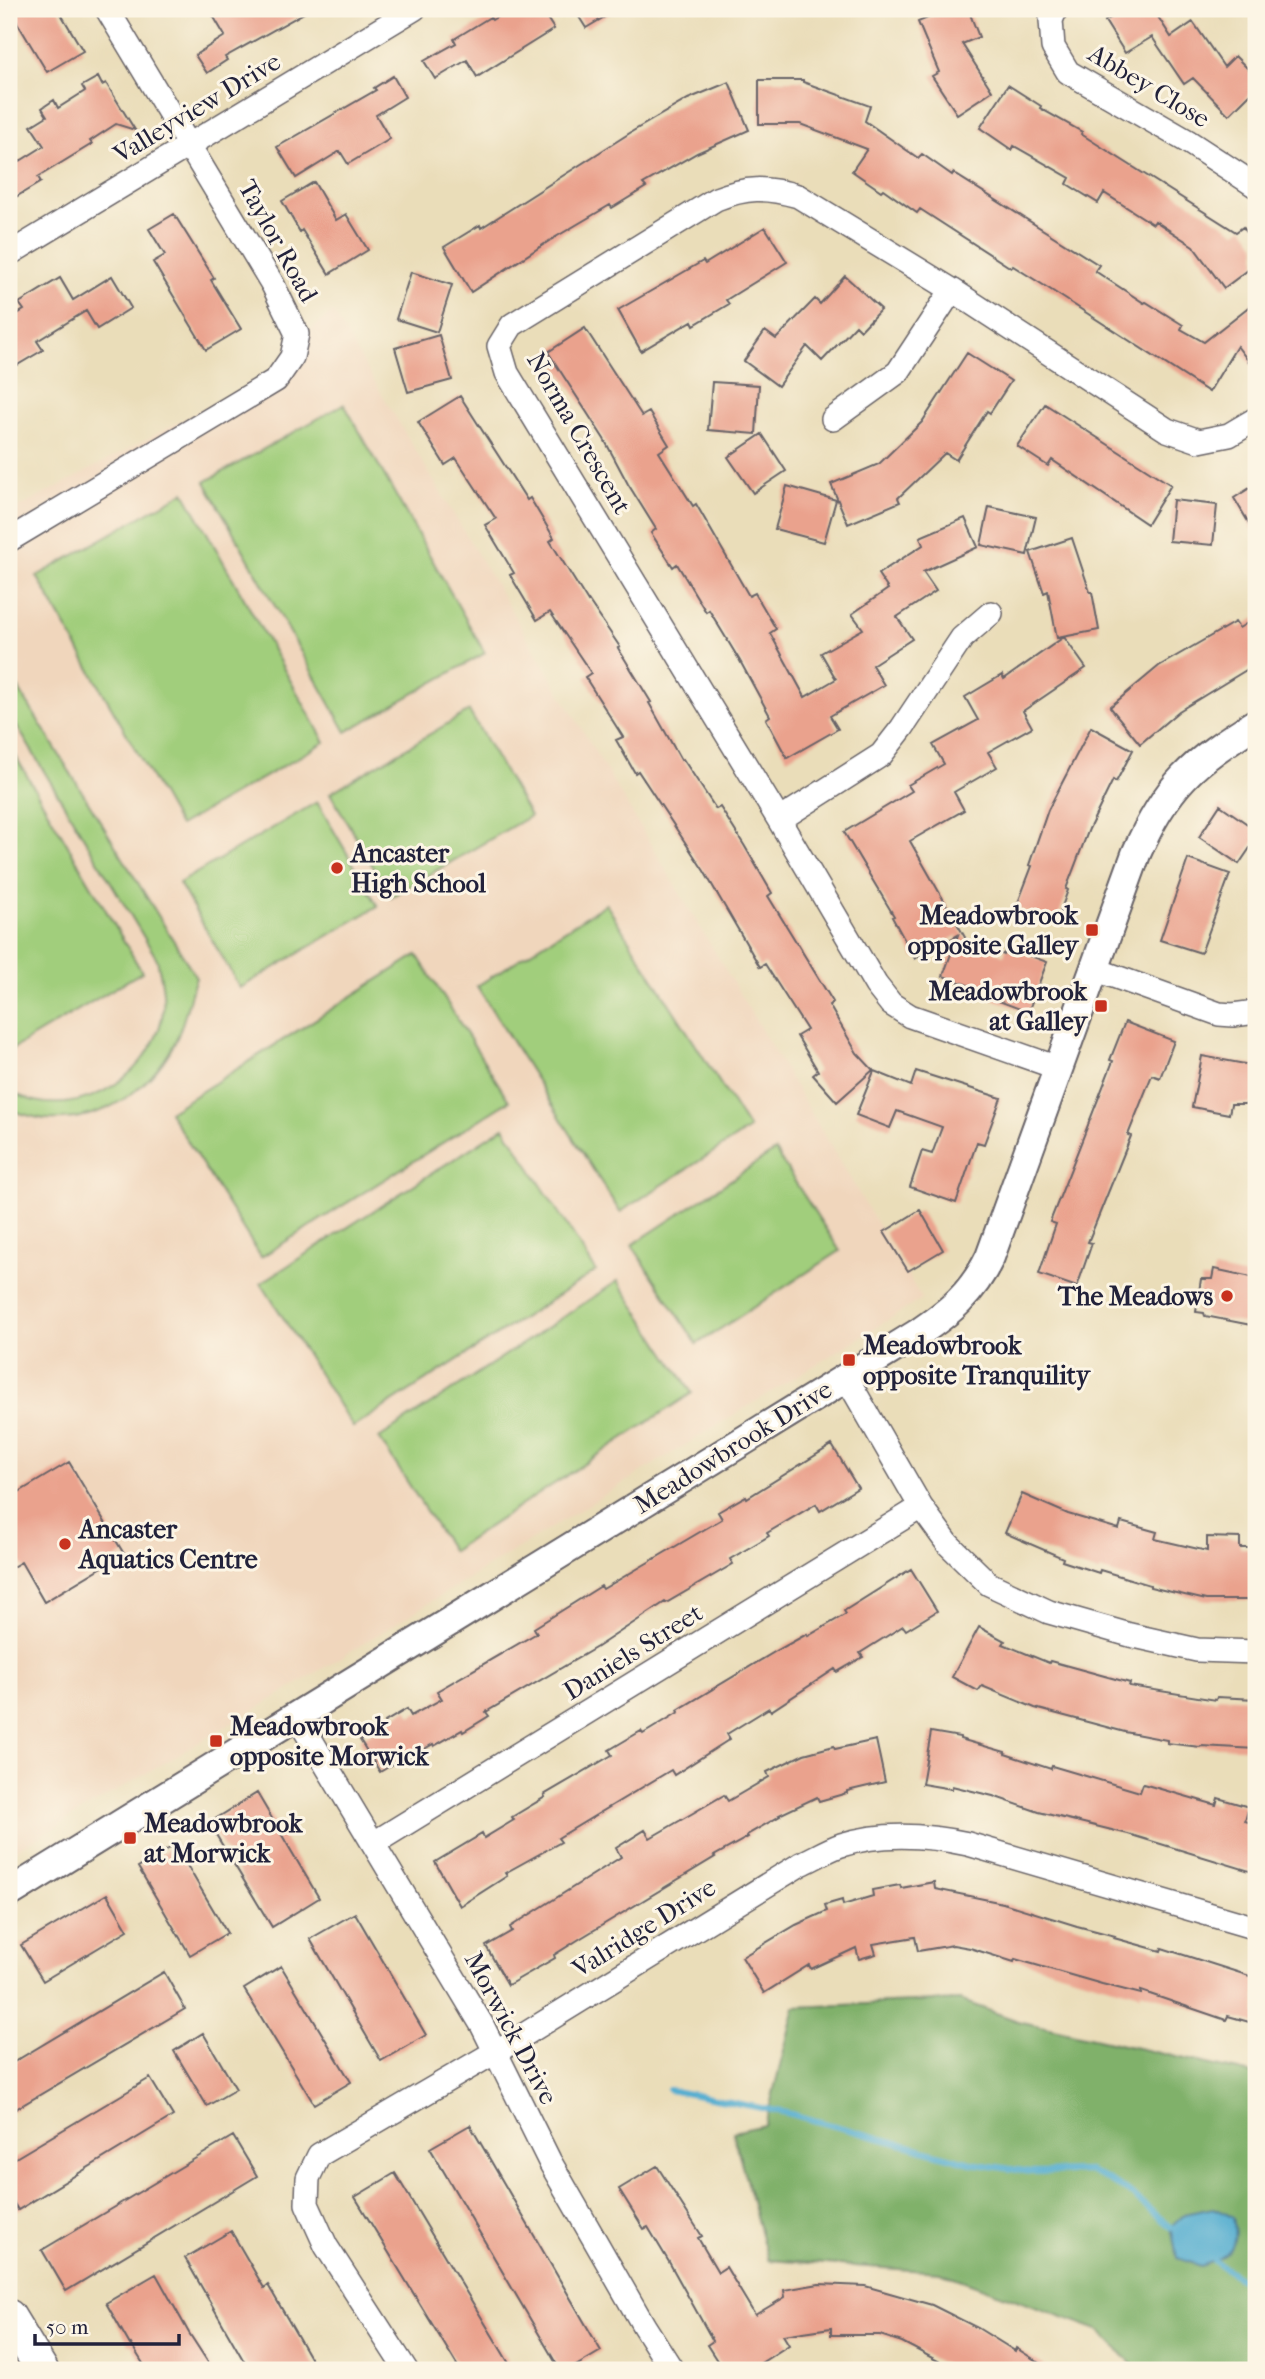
<svg xmlns="http://www.w3.org/2000/svg" width="1265" height="2379" viewBox="0 0 1265 2379" font-family="'IM FELL French Canon',serif">
  <rect width="100%" height="100%" fill="#fcf5e5"/>
  <filter id="ink" filterUnits="userSpaceOnUse"><feTurbulence type="fractalNoise" baseFrequency=".0143" numOctaves="2"/><feDisplacementMap in="SourceGraphic" scale="14" xChannelSelector="R" yChannelSelector="G"/><feConvolveMatrix kernelMatrix="1 2 1 2 8 2 1 2 1" color-interpolation-filters="sRGB"/></filter>
  <filter id="wash" filterUnits="userSpaceOnUse"><feTurbulence type="fractalNoise" baseFrequency=".00686" numOctaves="4" result="noise"/><feDisplacementMap in="SourceGraphic" scale="28" xChannelSelector="R" yChannelSelector="G"/><feGaussianBlur stdDeviation="1.57" result="paint"/><feColorMatrix in="noise" values="0 0 0 0 0 0 0 0 0 0 0 0 0 0 0 0 0 1.4 0 .05"/><feComposite in="paint" operator="in"/></filter>
  <g filter="url(#wash)">
    <rect width="100%" height="100%" fill="#eaddb9"/>
    <path fill="#f0d6bc" d="M333,312L922,1299L288,1690L9,1854V513L298,358L311,329Z"/>
    <path fill="#a1ce7b" stroke="#62785b" stroke-width="2" d="M344,404L485,653L346,732L205,482Z
      M184,492L325,742L179,826L37,576Z
      M9,673L196,977C189,997 184,1026 174,1044C149,1091 101,1123 46,1119C34,1118 21,1113 9,1110V1090C67,1127 149,1082 162,1018C166,997 161,978 157,959L9,713Z
      M469,711L530,816L391,897L330,793Z
      M9,745L142,972L9,1051Z
      M317,802L378,906L240,988L179,883Z
      M606,904L749,1129L620,1212L477,986Z
      M417,955L509,1101L261,1257L169,1112Z
      M504,1127L596,1271L353,1427L261,1283Z
      M775,1151L840,1251L697,1344L632,1245Z
      M618,1281L692,1393L452,1551L379,1438Z"/>
    <path fill="#80b16b" stroke="#516a53" stroke-width="2" d="M960,2000L1018,2021L1256,2075V2370H1137L1101,2331L940,2272L768,2260L733,2132L765,2125L795,2007Z"/>
    <path fill="#52add0" stroke="#3a6886" stroke-width="2" d="M1213,2208L1233,2217C1239,2248 1230,2256 1201,2266L1177,2258L1171,2227L1185,2214Z"/>
    <g fill="none" stroke-linecap="round" stroke-linejoin="round">
      <path stroke="#52add0" stroke-width="6" d="M669,2090L787,2113L971,2163L1031,2172L1090,2171L1126,2190L1171,2227
        M1214,2261L1256,2289"/>
    </g>
    <g id="blocks">
      <path fill="#eaa28d" d="M9,9H58L83,51L47,72Z
        M221,9H311L225,57L227,60L207,73L195,55L225,36L212,14Z
        M510,9H541L554,29L477,77L467,60L435,79L424,61L456,43L454,39L490,17L492,20Z
        M574,9H618L586,28Z
        M949,9H968L979,37L962,44L992,91L957,114L932,76L939,72L918,22Z
        M1126,9H1153L1171,37L1193,22L1224,67L1235,56L1256,77V88L1229,115L1193,78L1184,84L1152,37L1125,53L1105,21Z
        M393,76L405,97L376,115L390,139L348,164L340,151L296,178L277,147L376,90L374,88Z
        M98,77L102,85L106,83L135,130L116,124L90,141L92,144L38,177L41,182L9,201V168L44,146L31,126L47,116L42,108L54,100L58,108L85,91L82,86Z
        M759,80H803V82L870,106L865,121L918,158L922,154L952,175L953,173L1099,265L1095,271L1144,303L1146,302L1183,325L1181,329L1204,342L1256,301V371L1237,346L1209,392L1048,288L1013,266L1011,268L920,209L917,213L883,189L881,191L852,171L867,149L800,124H759Z
        M729,82L749,130L697,153L643,184L646,187L612,208L610,205L549,241L471,292L444,247L480,225L481,228L633,131L688,99Z
        M1008,85L1041,106L1040,108L1082,132L1081,134L1236,232L1243,227L1256,245V264L1224,288L1193,246L1155,221L1153,224L1104,193L1098,203L1067,184L1070,178L1014,146L1012,150L980,128Z
        M314,182L336,220L346,214L368,250L329,274L302,230L300,232L282,201Z
        M174,214L214,278L211,280L241,329L206,350L153,262L165,255L149,229Z
        M765,227L787,262L726,300L729,304L694,325L692,321L641,351L618,310L703,261L705,264Z
        M411,272L452,285L437,332L396,319Z
        M112,276L131,308L97,329L86,311L37,341L43,350L9,370V319L24,310L19,303L60,278L73,300Z
        M845,276L881,309L861,330L856,325L822,361L807,346L778,386L744,361L765,331L776,339L815,299L820,304Z
        M585,328L642,416L649,412L669,445L659,452L693,506L696,504L749,596L755,593L776,629L770,633L805,697L836,679L821,653L863,629L852,614L888,589L878,574L923,545L920,537L965,518L978,547L923,572L936,591L897,617L912,639L872,665L884,685L830,716L838,729L787,758L766,719L770,716L740,661L709,610L706,612L677,564L673,567L651,533L656,529L628,484L604,439L548,352Z
        M439,335L452,380L408,392L395,348Z
        M967,353L1011,381L990,413L987,411L956,460L945,453L898,498L900,502L848,524L831,484L879,464L922,422Z
        M712,382L759,385L756,434L708,430Z
        M460,396L527,500L530,498L554,538L550,541L588,602L589,601L620,647L618,648L651,702L649,703L681,760L683,759L716,809L720,807L744,845L772,893L768,896L833,1002L829,1005L857,1053L873,1070L837,1102L813,1075L818,1071L797,1036L807,1030L765,964L760,967L704,871L638,771L635,773L616,740L623,737L585,677L591,673L550,612L537,620L510,575L514,573L485,525L496,519L456,458L445,465L418,422Z
        M1045,404L1171,485L1147,524L1052,460L1048,466L1017,446Z
        M762,434L786,471L753,493L728,457Z
        M1256,484V535L1234,498Z
        M787,486L836,500L824,542L775,529Z
        M1173,500L1217,505L1213,545L1169,541Z
        M989,507L1036,517L1027,555L981,545Z
        M1072,538L1090,592H1092L1099,630L1057,638L1048,591L1044,593L1030,552Z
        M1256,618V664L1179,711L1140,744L1110,707L1159,666L1235,622L1239,628Z
        M1064,637L1086,668L1023,711L1032,727L988,752L997,767L954,792L964,810L910,841L967,941L1004,955L1006,947L1047,962L1028,1012L988,997L989,993L943,976L958,935L915,959L892,917L894,916L844,832L912,791L908,785L944,764L933,745L978,720L965,697L1002,675L1004,679Z
        M1091,727L1133,750L1116,782L1113,780L1089,829L1066,889L1068,890L1056,923L1016,908L1032,866L1029,865L1048,810Z
        M1220,805L1256,830V839L1239,864L1199,837Z
        M1188,859L1230,874L1201,953L1160,940Z
        M1125,1022L1174,1041L1160,1078L1152,1075L1128,1135L1131,1136L1088,1242L1092,1243L1077,1287L1039,1274L1056,1224L1050,1222L1113,1061L1110,1060Z
        M1202,1056L1256,1066V1104H1231L1229,1114L1192,1107Z
        M874,1071L911,1086L916,1071L1001,1098L984,1144L977,1142L956,1203L910,1187L922,1151L932,1154L942,1127L897,1111L890,1128L856,1115Z
        M920,1210L943,1250L908,1271L884,1232Z
        M1214,1269L1256,1278V1326L1205,1316L1204,1313L1196,1312L1201,1279H1212Z
        M832,1445L858,1488L820,1511L816,1504L767,1533L769,1536L730,1559L733,1564L666,1603L665,1602L597,1647L486,1712L489,1716L463,1732L462,1730L434,1746L433,1744L406,1760L405,1757L380,1772L360,1740L386,1724L385,1722L407,1709L411,1716L442,1699L437,1691L537,1633L534,1628L601,1586L603,1589L722,1519L718,1512L746,1496L747,1498Z
        M69,1462L124,1554L44,1602L21,1562L9,1569V1498Z
        M1022,1494L1068,1514L1119,1529L1121,1522L1157,1532L1155,1539L1207,1551V1537L1240,1538V1548H1256V1600H1206L1150,1587V1585L1100,1570L1099,1573L1062,1561L1063,1558L1005,1533Z
        M911,1569L937,1611L906,1630L903,1626L860,1653L863,1657L837,1672L835,1669L771,1711L769,1708L727,1734L730,1739L674,1775L671,1770L558,1838L561,1842L505,1873L507,1876L460,1906L435,1862L482,1834L484,1838L514,1820L512,1817L545,1797L544,1795L612,1755L609,1750L641,1731L643,1734L679,1712L678,1710L776,1651L807,1634L808,1636L846,1614L844,1611Z
        M979,1627L1005,1641L1003,1644L1049,1663L1050,1661L1130,1683L1129,1686L1216,1700L1217,1697L1256,1699V1749L1201,1746L1200,1747L1167,1743V1740L1125,1732L1035,1708L982,1686L978,1691L952,1677Z
        M931,1732L960,1737V1739L1005,1752V1754L1051,1769L1052,1766L1140,1792L1143,1784L1216,1805L1218,1798L1249,1807L1245,1821L1256,1824V1873L1128,1834L1039,1812L993,1796L952,1786V1789L922,1784Z
        M876,1740L885,1782L847,1791V1793L819,1801L817,1797L779,1815L780,1816L747,1835L748,1837L714,1856L715,1857L581,1938L554,1955L555,1958L508,1985L486,1946L512,1931L510,1927L621,1857L616,1848L645,1830L650,1838L724,1795L728,1801L769,1777L767,1772L804,1754L834,1746L835,1749Z
        M257,1793L319,1898L272,1927L209,1823Z
        M175,1845L227,1933L190,1955L138,1867Z
        M934,1882L935,1889L1003,1903L1077,1926L1115,1936L1114,1938L1161,1951L1162,1948L1256,1978V2024L1228,2016L1226,2020L1141,1991V1994L1102,1984L1015,1959L1014,1962L970,1948L953,1945L918,1951L915,1937L873,1944L876,1954L859,1959L856,1948L811,1969L809,1965L764,1993L742,1957L796,1925L827,1911L825,1905L842,1900L843,1905L873,1896L872,1890L900,1885L901,1888Z
        M107,1894L128,1930L43,1981L21,1945Z
        M355,1913L426,2035L381,2061L310,1939Z
        M281,1966L351,2082L314,2104L244,1989Z
        M164,1972L185,2009L9,2113V2065Z
        M203,2033L236,2089L207,2106L174,2051Z
        M150,2078L173,2116L18,2210L9,2195V2162Z
        M470,2125L601,2351L569,2370H560L430,2148Z
        M233,2136L257,2176L66,2291L42,2250Z
        M657,2166L702,2236L698,2238L718,2272L726,2267L755,2315L785,2297L784,2290L819,2284L865,2286L932,2305L978,2328L1015,2351L1016,2348L1051,2370H955L902,2342L880,2335H831V2328L783,2335L789,2345L750,2370H723L707,2345L713,2341L669,2262L648,2227L644,2229L619,2189Z
        M395,2173L459,2280L513,2370H460L355,2197Z
        M231,2231L264,2288L268,2285L317,2370H249L185,2258Z
        M156,2274L189,2333L213,2370H147L131,2344L130,2345L106,2303Z"/>
    </g>
  </g>
  <g filter="url(#ink)">
    <use href="#blocks" fill-opacity="0" stroke="#686367" stroke-width="2"/>
    <g fill="none" stroke-linecap="round" stroke-linejoin="round">
      <defs>
        <path id="minor" d="M1056,9L1051,20L1053,47L1068,72L1187,141L1256,186
          M9,254L414,9
          M833,419L898,372L952,290
          M9,540L276,380L292,357L297,334L273,285L107,9
          M779,820L881,755L902,728L962,638L991,613
          M1094,969L1219,1014L1233,1015L1256,1012
          M1058,1068L910,1016L891,1004L876,985L779,820L507,373L499,346L512,325L716,199C747,187 765,187 798,196L952,290L1167,430L1199,441L1229,435L1256,419
          M846,1377L921,1507L948,1544L989,1584L1049,1612L1130,1635L1197,1650L1256,1652
          M296,1715L482,2025L550,2162L644,2326L672,2370
          M374,1843L921,1507
          M406,2370L326,2246L307,2204L308,2178L319,2155L519,2038L801,1864C814,1858 827,1850 841,1845C882,1832 927,1835 968,1844L1256,1928"/>
        <path id="tertiary" d="M9,1893L917,1334C951,1311 972,1294 990,1257L1136,854C1166,785 1193,762 1256,723"/>
        <path id="secondary" d="M9,2316L42,2370"/>
      </defs>
      <use href="#minor" stroke="#686367" stroke-width="26"/>
      <use href="#tertiary" stroke="#686367" stroke-width="32"/>
      <use href="#secondary" stroke="#686367" stroke-width="35"/>
      <use href="#minor" stroke="#fff" stroke-width="23"/>
      <use href="#tertiary" stroke="#fff" stroke-width="28"/>
      <use href="#secondary" stroke="#fff" stroke-width="32"/>
    </g>
  </g>
  <g fill="#c8321e" stroke="#fcf5e5" stroke-width="2.5">
    <circle cx="337" cy="868" r="7"/>
    <rect x="1085" y="923" width="14" height="14" rx="3.5"/>
    <rect x="1094" y="999" width="14" height="14" rx="3.5"/>
    <circle cx="1227" cy="1296" r="7"/>
    <rect x="842" y="1353" width="14" height="14" rx="3.5"/>
    <circle cx="65" cy="1544" r="7"/>
    <rect x="209" y="1734" width="14" height="14" rx="3.5"/>
    <rect x="123" y="1831" width="14" height="14" rx="3.5"/>
  </g>
  <g text-anchor="middle" dominant-baseline="central" stroke-width="6" stroke-linejoin="round" paint-order="stroke">
    <g font-size="26" fill="#22223b" stroke="#fcf5e5">
      <text transform="translate(1149 86) rotate(31)">Abbey Close</text>
      <text transform="translate(197 108) rotate(-31)">Valleyview Drive</text>
      <text transform="translate(278 241) rotate(61)">Taylor Road</text>
      <text transform="translate(579 433) rotate(60)">Norma Crescent</text>
      <text transform="translate(733 1447) rotate(-32)">Meadowbrook Drive</text>
      <text transform="translate(633 1652) rotate(-32)">Daniels Street</text>
      <text transform="translate(644 1928) rotate(-32)">Valridge Drive</text>
      <text transform="translate(511 2028) rotate(62)">Morwick Drive</text>
    </g>
    <g font-size="26" font-weight="bold" fill="#22223b" stroke="#fcf5e5" text-anchor="start">
      <text x="351" y="853">Ancaster<tspan x="351" dy="30">High School</tspan></text>
      <text x="1078" y="915" text-anchor="end">Meadowbrook<tspan x="1078" dy="30">opposite Galley</tspan></text>
      <text x="1087" y="991" text-anchor="end">Meadowbrook<tspan x="1087" dy="30">at Galley</tspan></text>
      <text x="1213" y="1296" text-anchor="end">The Meadows</text>
      <text x="863" y="1345">Meadowbrook<tspan x="863" dy="30">opposite Tranquility</tspan></text>
      <text x="79" y="1529">Ancaster<tspan x="79" dy="30">Aquatics Centre</tspan></text>
      <text x="230" y="1726">Meadowbrook<tspan x="230" dy="30">opposite Morwick</tspan></text>
      <text x="144" y="1823">Meadowbrook<tspan x="144" dy="30">at Morwick</tspan></text>
    </g>
  </g>
  <rect width="1265" height="2379" fill="none" stroke="#fcf5e5" stroke-width="35"/>
  <path d="M35 2334v10h144v-10" fill="none" stroke="#22223b" stroke-width="3.5"/>
  <text x="46" y="2334" font-size="21" fill="#22223b" stroke="#fcf5e5" stroke-width="5" paint-order="stroke">50 m</text>
</svg>
